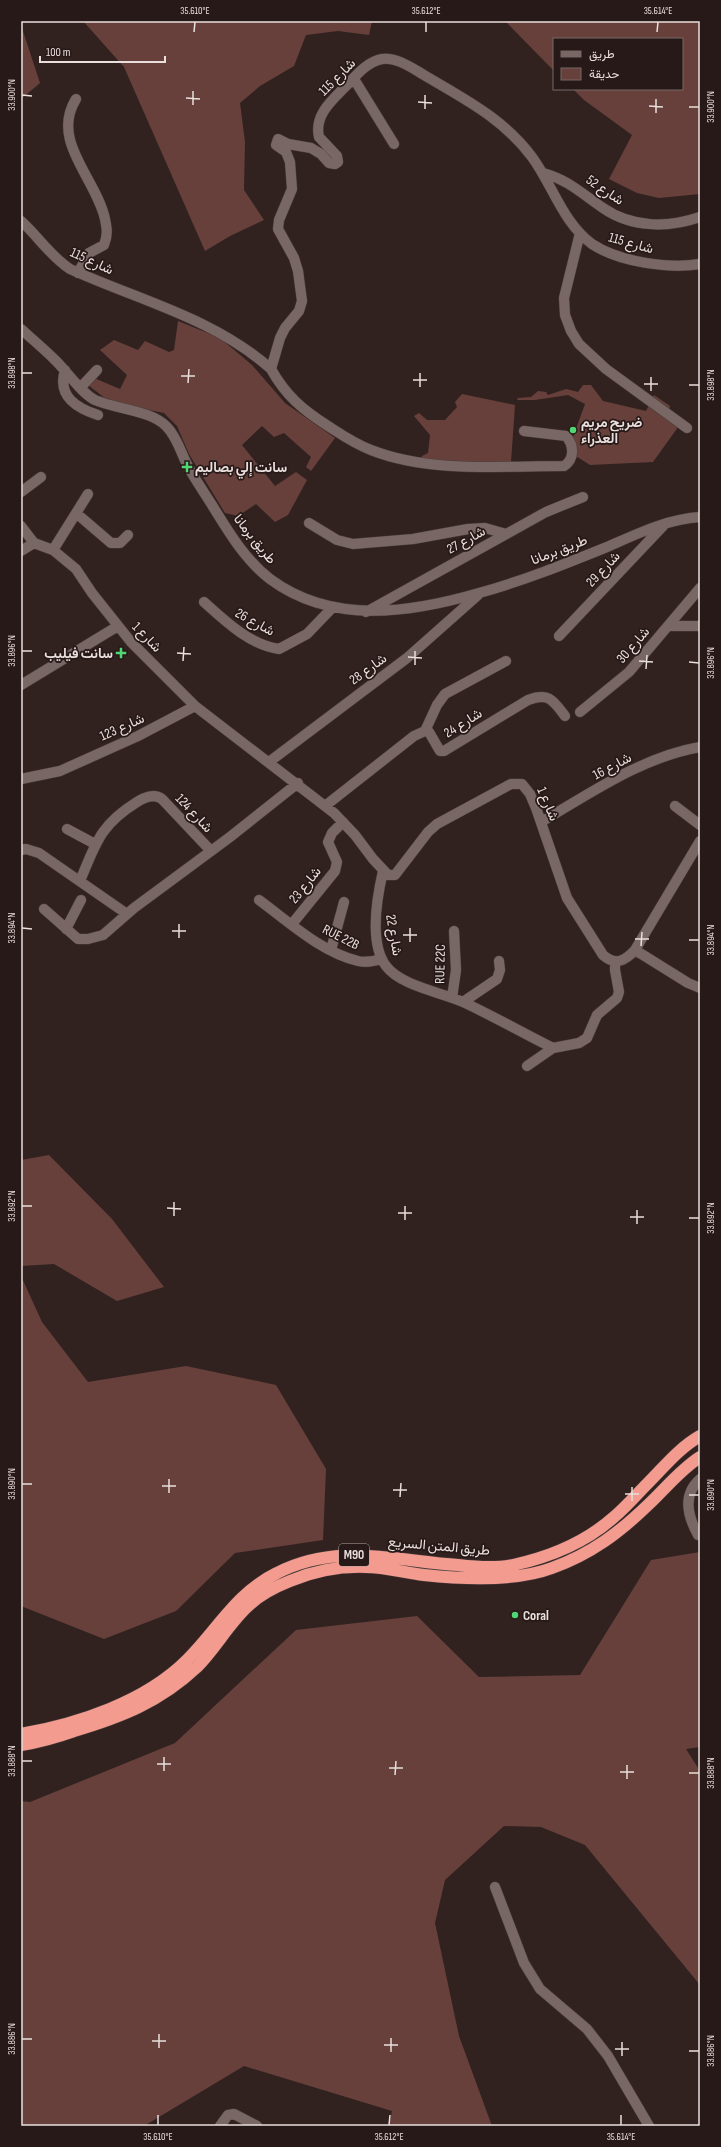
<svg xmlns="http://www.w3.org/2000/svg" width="721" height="2147" viewBox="0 0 721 2147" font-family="'Sofia Sans Condensed',Vazirmatn,sans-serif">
  <rect width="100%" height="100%" fill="#312220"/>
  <path fill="#67403b" d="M83,21H372L369,35L338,31L306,35L294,66L260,86L240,103L245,142L244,190L264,220L230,236L205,251L124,67Z
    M505,21H700V194L659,198L637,193L609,179L632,135L584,100L573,89H682V39H554V71Z
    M21,25L40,83L21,99Z
    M178,321L220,338L252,365L285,403L335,438L311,471L306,467L311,457L284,433L274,437L262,426L242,445L275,486L296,472L307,480L288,515L275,522L256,504L238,516L225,513L189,454L177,426L164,413L110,402L88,385L94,378L120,389L127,375L100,350L114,340L138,350L145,341L169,352L174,350Z
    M583,385H591L603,401L646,411L654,395L670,406L669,411L681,423L653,462L590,465L568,451L585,404L568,395L535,400H517L518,398L531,397L538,391L546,392L548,395L566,389L578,392Z
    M462,394L515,405L511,462L502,465L420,462L422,456L428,453L430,435L414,416L419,413L427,420H445L457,407L455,402Z
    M49,1155L112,1219L164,1287L117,1301L54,1264L21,1266V1160Z
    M21,1276L42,1322L88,1382L186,1366L276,1385L326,1469L323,1540L235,1553L176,1611L104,1639L21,1606Z
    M700,1552V1747L686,1749L700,1771V1985L585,1845L541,1827L504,1826L445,1880L435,1923L459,2036L492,2126H389L392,2111L244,2066L144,2126H21V1801L30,1802L175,1743L296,1630L417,1616L479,1677L580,1675L651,1560Z"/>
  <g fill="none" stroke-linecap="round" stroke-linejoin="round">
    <defs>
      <path id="minor" d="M354,79L394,144
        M76,99C50,141 96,178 105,219C107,229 108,235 104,245L89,253L78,273
        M543,173C569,180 582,194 603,208C632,228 668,228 700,217
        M21,221C38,236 50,256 70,269C138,300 214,318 271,369L280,338L285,328L299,311L302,301L298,271L294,258L278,229L279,220L292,189L290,162L286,152L276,145L278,139L288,144L311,148L321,154L329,163L335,164L338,162L337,156L319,137C314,116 331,101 344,88C355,77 366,62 382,59C397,57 412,68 424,75C464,99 503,118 532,157C552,184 563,223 592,244C619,262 668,269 700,264
        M580,233L564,298L565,315L571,331L579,344L606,369L687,428
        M21,329C32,339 44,349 54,359C66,370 81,393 95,400C115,409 152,410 167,427C178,438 182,457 190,470C197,482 205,494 212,505C228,531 245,560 270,579C332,625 410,613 479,593C523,581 565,564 607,547C637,534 667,519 700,517
        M271,369C286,396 303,410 328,426C342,435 355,444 371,450C429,473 502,466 564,466C575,459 574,445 566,436L524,431
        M65,370C57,396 76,408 98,415
        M81,387L97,370
        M21,492L41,477
        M76,513L111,543H120L128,535
        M309,523L337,540L353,544L413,539L468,529L485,528L506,534
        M21,526L34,543
        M53,550L88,494
        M21,551L34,543L53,550L76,569L92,593L131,642L195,706L334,813L355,835L373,859L388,875H395L428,832L437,824L511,784H522L530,794L536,808L567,898L603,955C615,966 625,961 635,950L700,841
        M204,602C225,621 250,645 279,649L307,634L333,607
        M366,612L546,512L583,497
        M668,626H700
        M559,636L664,525
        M21,685L118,626
        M580,712L629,672L700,588
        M425,731L437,705L445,694L506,661
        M269,762L407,658L478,595
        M21,779L60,771L138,736L195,706
        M325,806L414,736L425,731L429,732L440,751H444L528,700C548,692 553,700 565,716
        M675,806L700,825
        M541,822C591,793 642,757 700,747
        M67,829L95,844
        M21,850L26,849L39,853L127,914
        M383,871C377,897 369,943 386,966C401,986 441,992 463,1002C493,1016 523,1033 553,1048
        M80,881C96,843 100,825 137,802C145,797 154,793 162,799L211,851
        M259,900C289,922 321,952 358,961C366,963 374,961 382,959
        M44,909L78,939H88L103,935L134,908L230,837L298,783
        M292,924L335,871L337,862L328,842L332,833L343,822
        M66,929L81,900
        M331,950L344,902
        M635,950L688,983L700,988
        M452,998L456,970L454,931
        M463,1002L497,979L500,970L499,961
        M527,1066L553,1048L579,1043L587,1038L597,1015L617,998L619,992L615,970V962
        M698,1535C688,1517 682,1495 700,1479
        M495,1887L524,1963L540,1989L587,2029L608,2056L649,2126
        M220,2126L228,2115L234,2114L257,2126"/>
      <path id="highway" d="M21,1734C78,1724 145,1702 187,1660C218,1629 236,1593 277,1573C337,1542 395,1561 458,1565C475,1567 495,1569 513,1565C550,1557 586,1542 614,1517C626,1507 637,1494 648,1483C664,1467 679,1448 700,1436
        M21,1745C39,1742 57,1737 74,1731C121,1717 160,1702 197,1667C215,1649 228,1625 247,1607C258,1596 275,1587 290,1581C314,1571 340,1566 366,1567C386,1567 405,1573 424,1575C462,1579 515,1582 552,1568C591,1554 619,1533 649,1504C666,1488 680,1470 700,1457"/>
    </defs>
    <use href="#minor" stroke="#4b3e3d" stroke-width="11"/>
    <use href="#highway" stroke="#4b3e3d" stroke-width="13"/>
    <use href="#minor" stroke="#796765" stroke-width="10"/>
    <use href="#highway" stroke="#f39b8f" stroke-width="12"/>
  </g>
  <path fill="none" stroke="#e9dfdd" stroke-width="1.5" d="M194,32L195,22M426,32V22M657,32L658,22M22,95L32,96M186,98L200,99M418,102L432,103M193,105V91M649,106L663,107M689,107H699M425,109V95M656,113V99M22,373H32M181,376H195M413,380H427M188,383L189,369M644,384H658M689,385H699M420,387V373M651,391V377M22,651H32M177,653L191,654M408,657L422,658M183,661L184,647M639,661L653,662M689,662L699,663M415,665V651M646,669L647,655M22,928L32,929M172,931H186M403,935H417M179,938V924M635,939H649M689,940H699M410,942V928M641,946L642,932M22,1206H32M167,1208L181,1209M398,1213H412M174,1216V1202M630,1217H644M689,1218H699M405,1220V1206M637,1224V1210M22,1484H32M162,1486H176M393,1490H407M169,1493V1479M625,1494H639M689,1495H699M400,1497L401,1483M632,1501V1487M22,1761H32M157,1764H171M389,1768H403M164,1771V1757M620,1772H634M689,1773H699M395,1775L396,1761M627,1779V1765M22,2039H32M152,2041H166M384,2045H398M159,2048V2034M615,2049H629M689,2051H699M391,2052V2038M622,2056V2042M158,2125V2115M389,2125L390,2115M621,2125V2115"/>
  <g fill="#51d674" stroke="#271917" stroke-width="1.5">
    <circle cx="573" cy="430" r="4"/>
    <path d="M185 461h4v4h4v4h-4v4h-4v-4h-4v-4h4z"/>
    <path d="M119 647h4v4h4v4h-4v4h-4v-4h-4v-4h4z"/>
    <circle cx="515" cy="1615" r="4"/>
  </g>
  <g text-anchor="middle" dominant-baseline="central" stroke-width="3.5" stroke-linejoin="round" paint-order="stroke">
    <rect fill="#271917" stroke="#afa4a2" stroke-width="1" x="339" y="1544" width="30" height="22" rx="3"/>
    <g font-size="13" font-weight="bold" fill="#e9dfdd">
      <text x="354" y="1555">M90</text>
    </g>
    <g font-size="14" fill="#e9dfdd" stroke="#271917">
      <text transform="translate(337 77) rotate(-45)">شارع 115</text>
      <text transform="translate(605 190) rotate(34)">شارع 52</text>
      <text transform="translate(631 243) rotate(16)">شارع 115</text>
      <text transform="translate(92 261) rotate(25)">شارع 115</text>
      <text transform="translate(255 539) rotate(51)">طريق برمانا</text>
      <text transform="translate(466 540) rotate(-29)">شارع 27</text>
      <text transform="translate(559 550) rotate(-21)">طريق برمانا</text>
      <text transform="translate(603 569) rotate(-47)">شارع 29</text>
      <text transform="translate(255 622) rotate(29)">شارع 26</text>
      <text transform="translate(147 637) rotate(46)">شارع 1</text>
      <text transform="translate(633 645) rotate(-49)">شارع 30</text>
      <text transform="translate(368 669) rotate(-36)">شارع 28</text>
      <text transform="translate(463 723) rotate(-32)">شارع 24</text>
      <text transform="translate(122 727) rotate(-24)">شارع 123</text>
      <text transform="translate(612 766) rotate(-28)">شارع 16</text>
      <text transform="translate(548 804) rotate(67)">شارع 1</text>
      <text transform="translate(194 813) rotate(47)">شارع 124</text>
      <text transform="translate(305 885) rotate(-51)">شارع 23</text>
      <text transform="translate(394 935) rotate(80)">شارع 22</text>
      <text transform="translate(341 937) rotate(27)">RUE 22B</text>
      <text transform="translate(440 964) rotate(-89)">RUE 22C</text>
      <text transform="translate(439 1546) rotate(5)">طريق المتن السريع</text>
    </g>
    <g font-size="14" font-weight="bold" fill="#e9dfdd" stroke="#271917" text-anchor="start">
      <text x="581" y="422">ضريح مريم<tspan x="581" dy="16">العذراء</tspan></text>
      <text x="195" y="467">سانت إلي بصاليم</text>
      <text x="113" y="653" text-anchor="end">سانت فيليب</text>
      <text x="523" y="1615">Coral</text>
    </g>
  </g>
  <rect width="721" height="2147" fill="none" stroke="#271917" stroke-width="44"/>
  <rect x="553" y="38" width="130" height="52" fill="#271917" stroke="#756866"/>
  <rect x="561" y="51" width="20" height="6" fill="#796765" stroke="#756866"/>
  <text x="589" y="58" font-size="12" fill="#e9dfdd">طريق</text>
  <rect x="561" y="68" width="20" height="12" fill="#67403b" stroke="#756866"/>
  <text x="589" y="78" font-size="12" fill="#e9dfdd">حديقة</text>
  <path d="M40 56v6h125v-6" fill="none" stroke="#e9dfdd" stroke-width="2"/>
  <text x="46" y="56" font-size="12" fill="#e9dfdd" stroke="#271917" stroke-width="3" paint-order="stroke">100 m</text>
  <rect x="22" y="22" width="677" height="2103" fill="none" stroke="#e9dfdd" stroke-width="1.5"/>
  <g font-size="10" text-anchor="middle" fill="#e9dfdd">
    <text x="195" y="14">35.610°E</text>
    <text x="426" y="14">35.612°E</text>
    <text x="658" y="14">35.614°E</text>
    <text transform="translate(11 95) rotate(-90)" y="4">33.900°N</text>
    <text transform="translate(710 107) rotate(-90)" y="4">33.900°N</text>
    <text transform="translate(11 373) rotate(-90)" y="4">33.898°N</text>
    <text transform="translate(710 385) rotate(-90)" y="4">33.898°N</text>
    <text transform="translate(11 651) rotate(-90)" y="4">33.896°N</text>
    <text transform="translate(710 663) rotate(-90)" y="4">33.896°N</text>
    <text transform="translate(11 928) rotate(-90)" y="4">33.894°N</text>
    <text transform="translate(710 940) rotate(-90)" y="4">33.894°N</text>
    <text transform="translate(11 1206) rotate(-90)" y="4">33.892°N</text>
    <text transform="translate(710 1218) rotate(-90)" y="4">33.892°N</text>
    <text transform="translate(11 1484) rotate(-90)" y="4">33.890°N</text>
    <text transform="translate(710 1495) rotate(-90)" y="4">33.890°N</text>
    <text transform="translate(11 1761) rotate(-90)" y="4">33.888°N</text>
    <text transform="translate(710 1773) rotate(-90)" y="4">33.888°N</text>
    <text transform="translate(11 2039) rotate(-90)" y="4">33.886°N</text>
    <text transform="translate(710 2051) rotate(-90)" y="4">33.886°N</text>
    <text x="158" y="2140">35.610°E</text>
    <text x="389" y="2140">35.612°E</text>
    <text x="621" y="2140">35.614°E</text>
  </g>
</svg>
